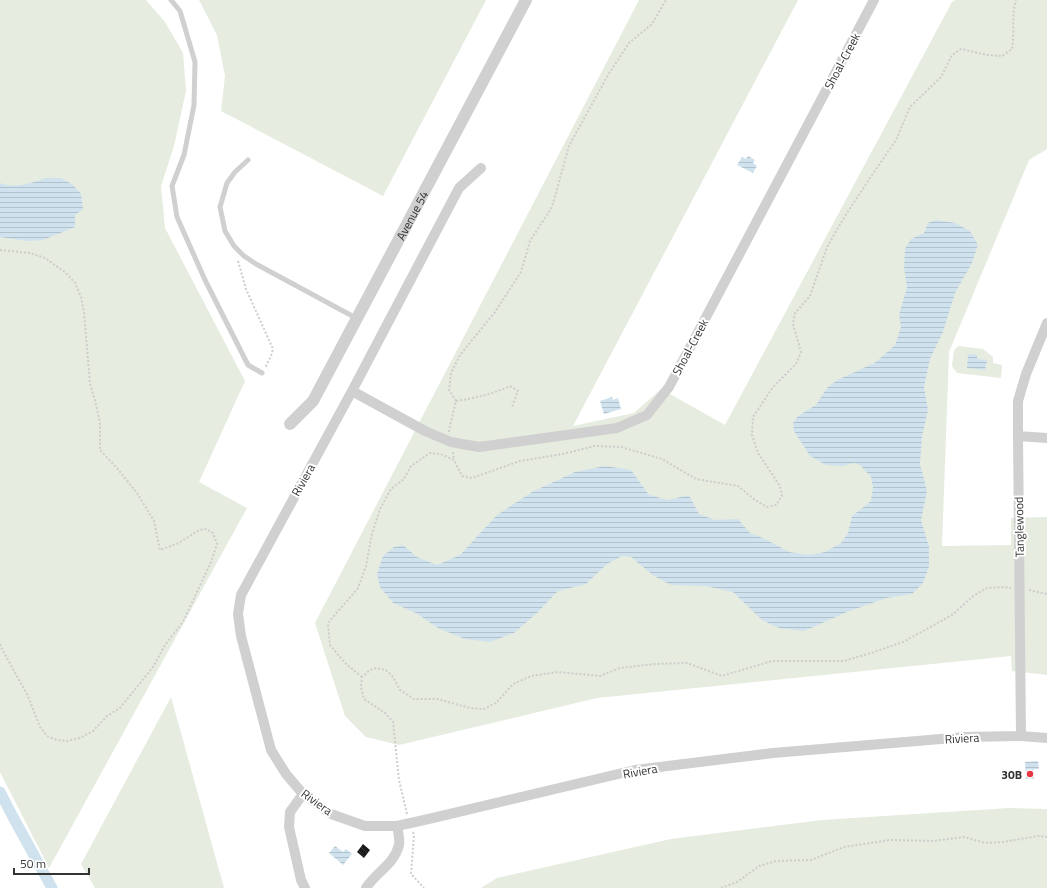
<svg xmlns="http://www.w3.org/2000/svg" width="1047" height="888" viewBox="0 0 1047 888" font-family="'Titillium Web',sans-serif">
  <defs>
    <pattern id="water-rules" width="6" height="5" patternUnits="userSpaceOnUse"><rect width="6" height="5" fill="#cfe2ee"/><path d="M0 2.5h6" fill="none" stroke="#b2c2cd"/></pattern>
    <pattern id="building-back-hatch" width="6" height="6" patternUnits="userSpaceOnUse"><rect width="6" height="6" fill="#1a1a1a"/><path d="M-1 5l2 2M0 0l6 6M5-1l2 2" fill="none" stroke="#333"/></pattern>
  </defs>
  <rect width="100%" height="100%" fill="#fff"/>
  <path fill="#e6ecdf" d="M0,0H146L165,22L183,53L186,91L174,146L161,186L165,228L245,381L199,482L247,508L49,868L0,772Z
    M199,0H486L383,196L221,111L225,76L217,35Z
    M639,0H798L573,426L634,413L661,389L725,425L952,2L955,0H1047V149L1029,160L949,352L942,546L1011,545V518L1047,517V675L1012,671L1011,656L597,698L399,745L366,737L345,716L315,623Z
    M959,346L983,349L993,357V363L1002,365L1001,378L957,373L952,366L954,350Z
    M171,697L224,888H95L81,864Z
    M1009,808L1047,809V888H481L497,878L671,839L822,820Z"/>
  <path fill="url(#water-rules)" d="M748,156L755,160L753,163L757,166L753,173L737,165L742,157L746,159Z
    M46,178H61L73,185L81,194L83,209L75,215V227L43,240L27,241L0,237V183C16,189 31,183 46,178Z
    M936,220L955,223L970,231L978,245L972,263L955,293L943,332L930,359L924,387L928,410L922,436L920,464L927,491L921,520L929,547V567L923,583L912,594L886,598L847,612L804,631L779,628L762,620L733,592L705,586L671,585L654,576L631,557L622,556L607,564L586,584L558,591L537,613L514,633L490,642L465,639L438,628L416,613L393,603L380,587L377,574L383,556L394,547L403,545L417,557L437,565L460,555L497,515L532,492L575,472L605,466L631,470L649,495L668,500L689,495L699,514L715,520L738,519L750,533L765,539L789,552L810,555L825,552L841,543L848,533L852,516L871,501L873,488L871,477L860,465L854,463L843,466L826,465L810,456L794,431L793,423L798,416L816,405L827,388L837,380L853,373L876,362L895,345L901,327L899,315L907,287L904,267L905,249L911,239L924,233L928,223Z
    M968,354L977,355V359L987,360L985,370L967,368Z
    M612,397L613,400L618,398L621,409L604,414L600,401Z
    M1038,761L1039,769H1034V779H1026L1025,762Z
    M335,846L343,852L346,849L352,854L343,865L329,853Z"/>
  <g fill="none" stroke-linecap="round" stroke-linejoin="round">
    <path stroke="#cfe2ee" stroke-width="11" d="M0,792L13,817L52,888"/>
  </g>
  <path fill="url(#building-back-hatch)" d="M363,844L370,850L364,858L357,852Z"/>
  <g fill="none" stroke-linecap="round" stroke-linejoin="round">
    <path stroke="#cdcdcd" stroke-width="2" stroke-dasharray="2 2" stroke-linecap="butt" d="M0,250L30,253L45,258L66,273L75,283L81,297L84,312L90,384L95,400L100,423V450L116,467L137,493L154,521L160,550L179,543L199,530L206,529L213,533L217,544L211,562L183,622L165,645L153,667L120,708L107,716L93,731L80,738L67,741L57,740L47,736L40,727L28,696L2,649L0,644
      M238,261L246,289L273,349L271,356L265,368
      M456,401L449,390L451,373L460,355L495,312L521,272L530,241L552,207L569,146L608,75L629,43L652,24L666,0
      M449,432V430L456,401C476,398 492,394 510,386L518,391L512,407
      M453,452L454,460
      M1029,590L1047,594
      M362,677L345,663L330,645L328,623L358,588L366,566L372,534L380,509L391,489L404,479L411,466L430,453L441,454L454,460L462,476L472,478L520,461L563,454L594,446L621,447L662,459L696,479L738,486L755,500L767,507L776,505L782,496L780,486L758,453L752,435L753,417L773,387L796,364L801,352L793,324L795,313L810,296L827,247L845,216L874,172L896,140L910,107L941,77L952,55L961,49L987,55L1002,56L1012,49C1015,33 1011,15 1016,0
      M407,814L399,780L393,722L385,713L364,699L361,687L362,677L370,670L376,668L386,670L393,677L400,690L414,699H437L470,708L484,709L496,703L513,684L531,676L558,672L600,676L620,668L655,664L687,663L722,676L772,661H844L871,653L903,642L952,615L973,596L987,588L1005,587L1011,588
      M413,832L414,835L411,874L424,888
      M721,888L737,882L759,866L776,861L811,860L844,847L890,840L934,841L964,837L985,843L1003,842L1038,836L1047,837"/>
    <path stroke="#d0d0d0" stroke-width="5" d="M171,0L180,11L195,62L194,105L184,155L172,186L177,217L205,280L248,365L262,373
      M248,160L235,172L227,183L220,207L225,231L234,246L244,256L256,264L356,318"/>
    <path stroke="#d0d0d0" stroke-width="10" d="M481,168L459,188L352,391L241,595L238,614L241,636L271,750L286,774L303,794L331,814L365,826H397L433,818L635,770L773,753L965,737L1021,736L1047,738
      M352,391L425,431L451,442L479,447L617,428L647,415L669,387L874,0
      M1018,436L1047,438
      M1021,736L1018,436V401L1026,374L1047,323
      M303,794L290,812L289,827L301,880L305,888
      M366,888C376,872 394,865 399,845C400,839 398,831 397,826"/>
    <path stroke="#d0d0d0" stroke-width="12" id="s1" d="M290,424L313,401L526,0"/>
  </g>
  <circle fill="#e63946" stroke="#fff" stroke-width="1.5" cx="1030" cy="774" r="4"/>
  <g text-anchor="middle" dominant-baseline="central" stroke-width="4" stroke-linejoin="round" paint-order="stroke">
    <g font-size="12" fill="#333" stroke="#fff">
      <text transform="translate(842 61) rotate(-62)">Shoal-Creek</text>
      <text stroke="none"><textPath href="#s1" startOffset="243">Avenue 54</textPath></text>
      <text transform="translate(690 347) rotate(-62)">Shoal-Creek</text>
      <text transform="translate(303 480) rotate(-61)">Riviera</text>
      <text transform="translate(1019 527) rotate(-91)">Tanglewood</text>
      <text transform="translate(962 738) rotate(-3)">Riviera</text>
      <text transform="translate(640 771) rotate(-10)">Riviera</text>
      <text transform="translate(317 802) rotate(36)">Riviera</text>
    </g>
    <g font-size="12" font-weight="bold" fill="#333" stroke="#fff" text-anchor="end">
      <text x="1022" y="774">30B</text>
    </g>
  </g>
  <path d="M14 868v6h75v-6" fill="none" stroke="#333333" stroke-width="2"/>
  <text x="20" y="868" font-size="12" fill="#333333" stroke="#ffffff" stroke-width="3" paint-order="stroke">50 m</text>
</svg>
